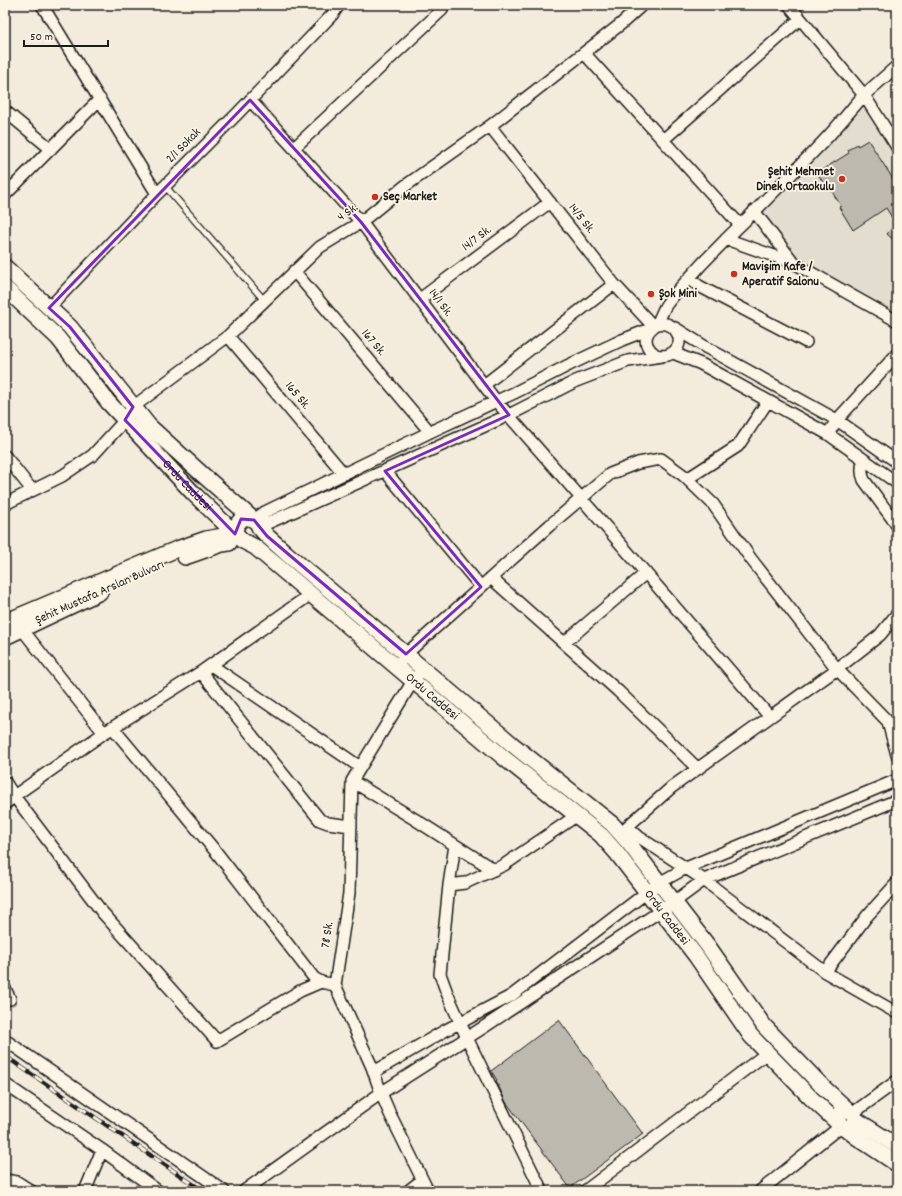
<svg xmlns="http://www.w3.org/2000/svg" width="902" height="1196" viewBox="0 0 902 1196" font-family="Dekko,sans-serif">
  <rect width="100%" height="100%" fill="#f3ecdd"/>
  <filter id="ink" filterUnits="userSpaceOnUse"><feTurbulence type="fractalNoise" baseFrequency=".025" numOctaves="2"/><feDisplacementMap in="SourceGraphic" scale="8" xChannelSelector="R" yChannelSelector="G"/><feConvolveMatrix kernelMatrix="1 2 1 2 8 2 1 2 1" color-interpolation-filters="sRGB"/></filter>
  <g filter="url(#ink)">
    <path fill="#e3ddcf" d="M864,95L897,146V321L794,263L754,211Z"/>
    <path fill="#beb9ae" stroke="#1c1c1c" d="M868,140L897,185V243L887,234L896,224L886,208L853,230L839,207L841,206L829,187L827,188L817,173L849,153L848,150L857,144L858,146Z
      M559,1020L643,1134L570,1188L506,1102L496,1081L497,1080L491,1071Z"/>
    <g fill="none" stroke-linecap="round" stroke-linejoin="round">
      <defs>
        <path id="service" d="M165,186L264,300"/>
        <path id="minor" d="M42,5L157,194
          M584,53L740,225
          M897,66L864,95L897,147
          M250,100L361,222L496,401L581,498L770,717
          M5,111L51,149
          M490,126L614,284L653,326
          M663,140L800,19
          M294,148L442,10
          M5,195L100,99
          M754,211L794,263L897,321
          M726,239L794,263
          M294,271L430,432
          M689,278L699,286L806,342
          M420,299L550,202
          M49,308L157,194L237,114L332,15L339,5
          M658,324C679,320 688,348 668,355C664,356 660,356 656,355C649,351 644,343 647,335C649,328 655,327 658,322C661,316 663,310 666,305C676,291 689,279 700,266C719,246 738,227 758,208C778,187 798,168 818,147C834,131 849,112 864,95L789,5
          M675,328L707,348L837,420L897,462
          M228,336L344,474
          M673,353L701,364L828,434L897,483
          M484,385L614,284
          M828,434L837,420L897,354
          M5,456L32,490
          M864,460C861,467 861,473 864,480L897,525
          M385,471L481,587
          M687,479L738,446L768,401
          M5,504L62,476L93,455L125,420L133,407L228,336L320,247L361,222L405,186L490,126L621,24L642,5
          M254,520L265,512L430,432L514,393L569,365L622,340L650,329
          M259,527L509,415L576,381L628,361L662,356
          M491,578L618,691L698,769
          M22,629L104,733
          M564,643L646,573
          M402,660L406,654L550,525L610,474L638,463L661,459L683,475L713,504L751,559L837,669L897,731
          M211,665L360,767
          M201,672L320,820L328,823L351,826
          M417,676L413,681L352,781L349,893L335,985L372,1067L381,1093L390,1114L428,1191
          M888,722L897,755
          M113,728L217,853L314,978L321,982
          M352,781L416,820L494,870
          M5,782L14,796L104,733L201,672L311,594
          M5,804L14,796L102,912L217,1041L300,991L321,982L335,985
          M628,827L639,837L704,880L825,972L897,1013
          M620,833L672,787L837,669L880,635L897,614
          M455,845L449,885L440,974L447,993L467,1038L542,1191
          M449,885L465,883L504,865L576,816
          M825,972L867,916L897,883
          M5,989L10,999
          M5,1040L224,1191
          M374,1072L446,1030L511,996L659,883L686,868L897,780
          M5,1084L102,1150L158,1191
          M853,1113L897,1081
          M5,1180L17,1182L31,1191
          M85,1191L102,1150
          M244,1191L381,1093L484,1027L674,902L704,880L897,800
          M408,1191L422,1180
          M585,1191L767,1053
          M760,1191L841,1126"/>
        <g id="secondary">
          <path d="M5,267L70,327L149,426L203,475L254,520"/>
          <path id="s1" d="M5,288L58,338L108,402L194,494L243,541L255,547L503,757L601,835L616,852L696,956L751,1036L812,1099L839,1124"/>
          <path d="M259,527L267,536L286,553L513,745L612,824L628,842L708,946L764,1026L823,1087L848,1110"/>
          <path d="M185,557L222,544L229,543"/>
          <path d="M5,622L177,549L206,539L235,534C235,521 247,511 257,523"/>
          <path d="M5,637L100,592"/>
          <path d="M855,1119L897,1146"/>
          <path d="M845,1128L851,1126L855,1122C856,1112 847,1108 840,1113L838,1115V1121L841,1126L845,1128L855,1136L897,1164"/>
        </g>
      </defs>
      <use href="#service" stroke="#1c1c1c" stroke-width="8"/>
      <use href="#minor" stroke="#1c1c1c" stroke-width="14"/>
      <use href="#secondary" stroke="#1c1c1c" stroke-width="18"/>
      <use href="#service" stroke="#fcf5e5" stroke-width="5.5"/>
      <use href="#minor" stroke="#fcf5e5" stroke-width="11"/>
      <use href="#secondary" stroke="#fcf5e5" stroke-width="15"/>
      <defs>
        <path id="rail" d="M5,1056L203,1191"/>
      </defs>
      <use href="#rail" stroke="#1c1c1c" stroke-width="4.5"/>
      <use href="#rail" stroke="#fcf5e5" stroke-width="3" stroke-dasharray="9" stroke-linecap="butt"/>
    </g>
  </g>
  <path fill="none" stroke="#7b2cbf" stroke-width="3" stroke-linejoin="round" d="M250,100L361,222L509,415L385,471L481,587L406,654L267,536L254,520L241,519L235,534L125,420L133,407L70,327L49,308Z"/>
  <g fill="#c8321e" stroke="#fcf5e5" stroke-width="1.5">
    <circle cx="842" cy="179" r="4"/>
    <circle cx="375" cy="197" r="4"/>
    <circle cx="734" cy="274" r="4"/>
    <circle cx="651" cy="294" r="4"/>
  </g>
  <g text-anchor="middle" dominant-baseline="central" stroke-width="3.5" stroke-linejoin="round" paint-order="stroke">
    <g font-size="13" fill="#1c1c1c" stroke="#fcf5e5">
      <text transform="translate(184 146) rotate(-45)">2/1 Sokak</text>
      <text transform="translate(348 213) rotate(-35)">4 Sk.</text>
      <text transform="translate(581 219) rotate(52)">14/5 Sk.</text>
      <text transform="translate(477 239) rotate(-37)">14/7 Sk.</text>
      <text transform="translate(440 303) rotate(53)">14/1 Sk.</text>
      <text transform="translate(373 343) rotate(50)">167 Sk.</text>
      <text transform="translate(297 396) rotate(50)">165 Sk.</text>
      <text stroke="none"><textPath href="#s1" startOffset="269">Ordu Caddesi</textPath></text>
      <text transform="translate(100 593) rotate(-24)">Şehit Mustafa Arslan Bulvarı</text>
      <text stroke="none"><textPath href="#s1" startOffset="593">Ordu Caddesi</textPath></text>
      <text stroke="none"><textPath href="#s1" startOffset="917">Ordu Caddesi</textPath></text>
      <text transform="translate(328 935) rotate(-81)">78 Sk.</text>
    </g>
    <g font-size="13" font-weight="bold" fill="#1c1c1c" stroke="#fcf5e5" text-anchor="start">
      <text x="834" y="172" text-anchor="end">Şehit Mehmet<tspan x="834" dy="15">Dinek Ortaokulu</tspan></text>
      <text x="383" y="197">Seç Market</text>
      <text x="742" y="267">Mavişim Kafe /<tspan x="742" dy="15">Aperatif Salonu</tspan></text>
      <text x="659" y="294">Şok Mini</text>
    </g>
  </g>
  <rect width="902" height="1196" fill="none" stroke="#fcf5e5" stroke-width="20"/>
  <rect x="10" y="10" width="882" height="1176" fill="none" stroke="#1c1c1c" stroke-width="1.5" filter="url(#ink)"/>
  <path d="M24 40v6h84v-6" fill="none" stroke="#1c1c1c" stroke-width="2"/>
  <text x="30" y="40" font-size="12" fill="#1c1c1c" stroke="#fcf5e5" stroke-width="3" paint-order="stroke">50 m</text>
</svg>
